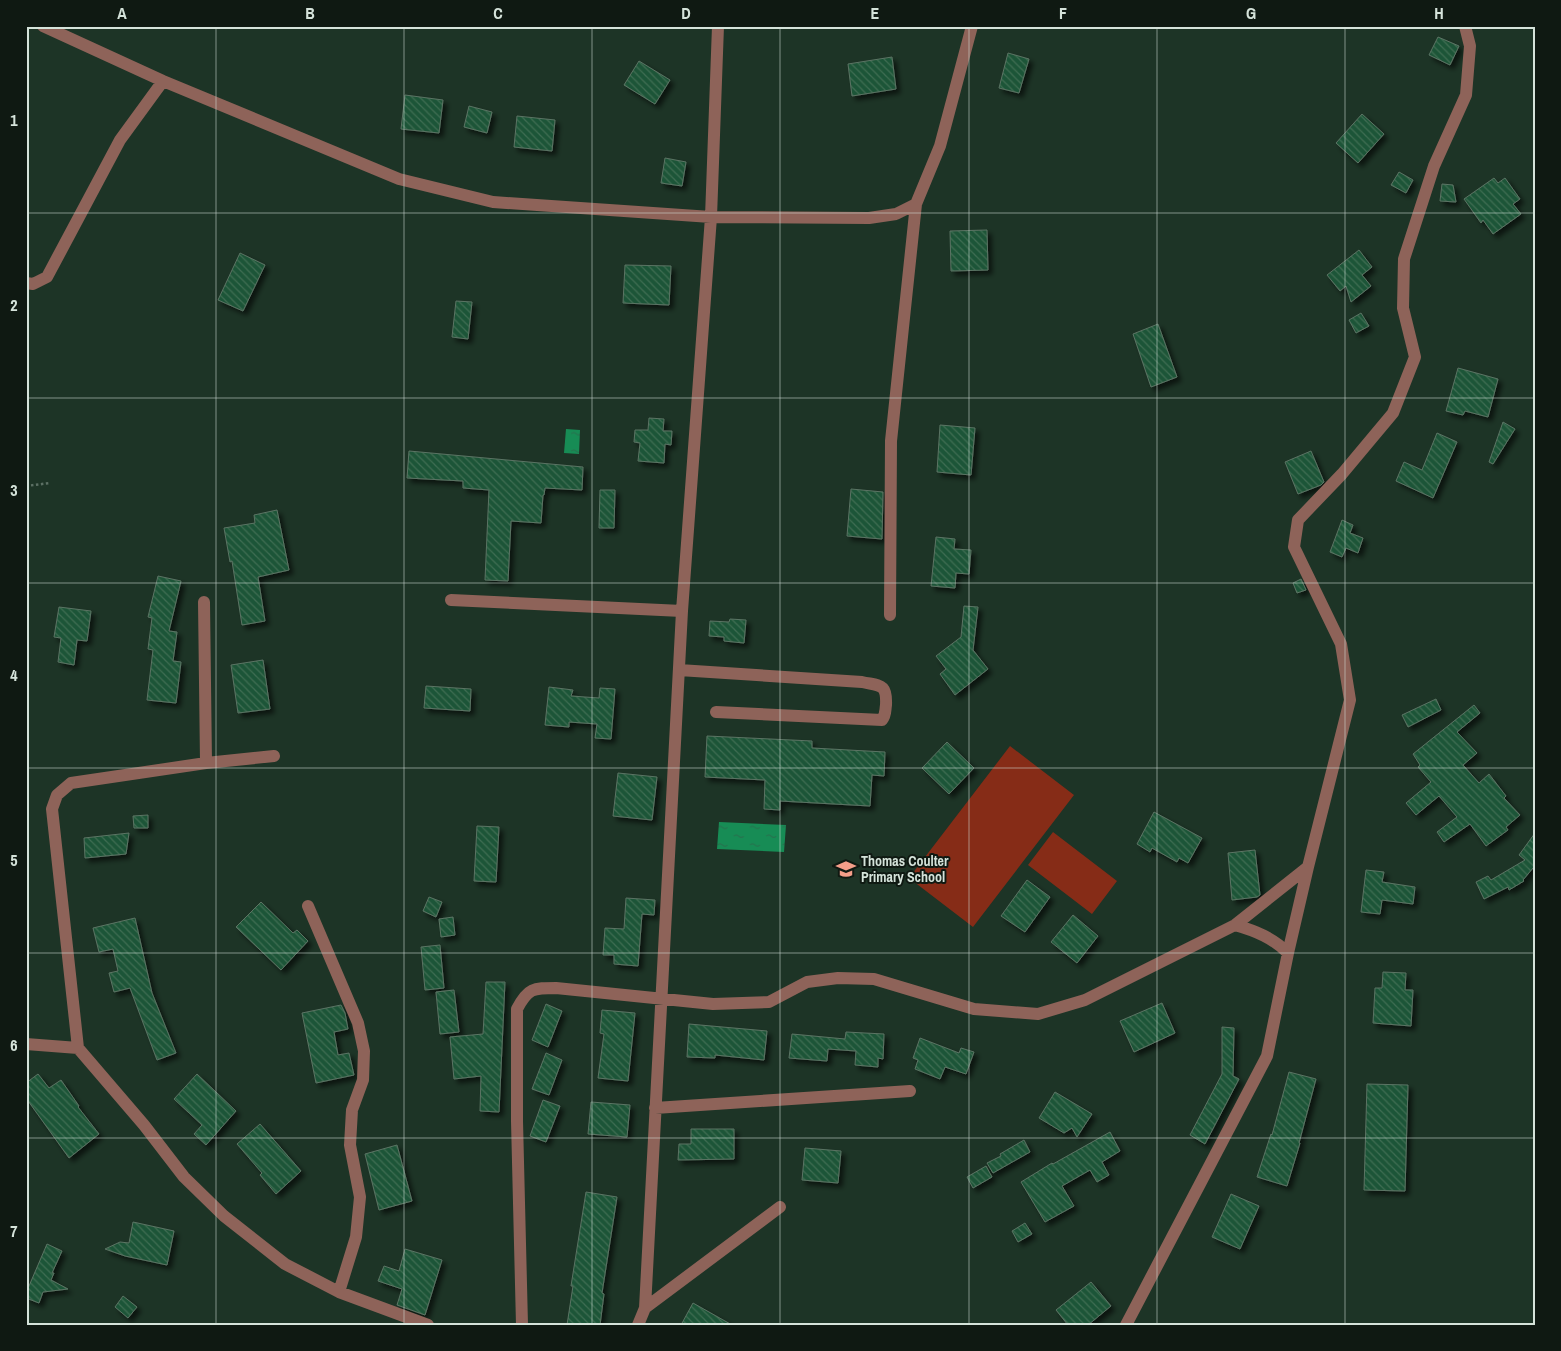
<svg xmlns="http://www.w3.org/2000/svg" width="1561" height="1351" viewBox="0 0 1561 1351" font-family="'Archivo Narrow',sans-serif">
  <defs>
    <pattern id="water-ripples" width="26" height="14" patternUnits="userSpaceOnUse" patternTransform="scale(1.25)"><rect width="26" height="14" fill="#178c55"/><path d="M2 4q2-2 4 0t4 0M15 11q2-2 4 0t4 0" fill="none" stroke="#25734e"/></pattern>
    <pattern id="building-back-hatch" width="6" height="6" patternUnits="userSpaceOnUse" patternTransform="scale(1.25)"><rect width="6" height="6" fill="#1e5537"/><path d="M-1 5l2 2M0 0l6 6M5-1l2 2" fill="none" stroke="#3e6d53"/></pattern>
    <filter id="shadow"><feDropShadow dx="4" dy="4" stdDeviation="2.5" flood-color="#0009"/></filter>
  </defs>
  <rect width="100%" height="100%" fill="#1d3426"/>
  <path fill="#862c17" d="M1010,746L1074,795L973,927L909,878Z
    M1053,832L1117,881L1092,914L1028,865Z"/>
  <path fill="url(#water-ripples)" d="M566,429L580,430L579,454L564,453Z
    M719,822L786,825L784,852L717,849Z"/>
  <path fill="url(#building-back-hatch)" stroke="#5b7464" filter="url(#shadow)" d="M1438,37L1459,46L1450,65L1429,55Z
    M1008,53L1029,59L1019,93L999,88Z
    M892,57L896,89L852,96L848,64Z
    M639,61L670,80L655,104L624,85Z
    M405,95L443,100L439,133L401,129Z
    M469,106L492,112L487,133L464,127Z
    M1362,114L1384,134L1358,163L1336,143Z
    M517,116L555,120L552,151L514,147Z
    M665,158L686,162L682,186L661,183Z
    M1399,172L1413,180L1406,193L1391,185Z
    M1494,178L1498,183L1505,178L1520,199L1513,204L1521,214L1493,234L1483,220L1481,223L1464,199Z
    M1442,184L1453,185L1456,202L1440,201Z
    M987,230L988,270L951,271L950,231Z
    M1359,250L1372,267L1362,275L1371,286L1351,302L1346,286L1340,291L1327,275Z
    M240,253L265,265L243,311L218,300Z
    M625,265L671,266L669,305L623,303Z
    M456,301L472,302L468,339L452,337Z
    M1361,313L1369,326L1356,333L1349,320Z
    M1158,324L1177,377L1151,387L1133,334Z
    M1458,368L1498,379L1488,417L1465,411L1463,415L1446,411Z
    M649,418L664,419L663,431H672L671,445L665,444L664,463L638,461L640,443L634,442L635,430H648Z
    M1503,422L1515,429L1493,464L1489,462Z
    M940,425L975,428L971,475L937,472Z
    M1437,433L1457,442L1433,498L1396,481L1404,462L1422,470Z
    M409,451L583,467L582,490L545,488L544,495H543L541,523L511,521L508,581L485,580L489,490L463,488V481L407,478Z
    M1311,451L1324,482L1321,485L1298,494L1285,462Z
    M851,489L883,492L882,539L847,536Z
    M600,490H615L614,528H599Z
    M277,510L289,570L258,577L265,621L242,625L232,561L230,562L224,528L255,523L254,515Z
    M1342,520L1353,525L1350,533L1363,538L1358,553L1346,548L1342,557L1330,552Z
    M936,537L955,539L954,549L971,550L969,574L956,573L955,588L931,586Z
    M158,576L181,581L169,631L177,632L173,661L181,662L176,703L147,700L153,650L148,649L152,618L148,617Z
    M1301,579L1306,590L1297,593L1293,583Z
    M964,606L978,607L973,650L988,669L955,695L940,674L946,669L936,656L961,637Z
    M59,607L91,611L87,641L77,640L74,665L58,662L61,638L54,637Z
    M730,619L746,620L744,643L724,641V637L709,636L710,621L729,622Z
    M263,660L270,709L238,713L231,665Z
    M426,686L471,689L470,711L424,708Z
    M549,687L573,690L571,696L599,698L600,688L615,689L611,739L595,738L597,724L569,722V727L545,725Z
    M1436,699L1441,710L1408,727L1402,715Z
    M1474,705L1480,713L1457,732L1477,753L1463,765L1479,783L1489,774L1506,796L1504,798L1520,815L1506,827L1508,830L1486,846L1470,824L1444,842L1437,832L1457,817L1439,796L1416,815L1406,803L1431,782L1418,767L1420,765L1413,754Z
    M707,736L812,741V748L885,752L884,776L872,775L870,806L780,801V810L764,809L765,780L705,777Z
    M947,742L974,768L949,794L922,768Z
    M618,773L657,777L652,820L613,816Z
    M1154,812L1202,838L1188,863L1179,858L1177,862L1152,848L1150,852L1137,844Z
    M148,815V828H134L133,816Z
    M477,826L499,827L496,882L474,881Z
    M129,833L126,854L85,858L84,838Z
    M1535,833V869L1533,868L1523,880L1524,881L1509,890L1508,887L1484,899L1476,882L1488,876L1491,880L1525,860L1519,855Z
    M1255,850L1260,895L1257,897L1232,900L1228,853Z
    M1366,870L1384,872L1382,882L1415,887L1413,904L1382,900L1380,914L1361,912Z
    M1027,880L1050,897L1025,932L1001,916Z
    M429,897L442,902L436,917L423,911Z
    M626,898L655,900L654,915L642,914L638,966L614,964V955H603L605,928L624,929Z
    M261,902L293,933L297,930L308,941L281,970L236,927Z
    M1073,915L1098,936L1077,963L1051,942Z
    M453,917L455,935L441,937L439,919Z
    M135,918L152,993L176,1053L157,1060L130,988L114,992L109,973L118,971L113,949L99,952L93,928Z
    M440,945L444,988L425,990L421,947Z
    M1383,972L1406,973L1405,990H1413L1411,1026L1373,1023L1375,988H1382Z
    M486,982H505L499,1112L480,1111L481,1076L454,1079L450,1037L483,1034Z
    M454,990L459,1032L440,1034L436,992Z
    M1162,1003L1175,1033L1134,1052L1120,1021Z
    M546,1004L562,1011L548,1047L532,1040Z
    M341,1005L345,1013L348,1029L334,1032L338,1055L349,1053L354,1075L316,1083L302,1013Z
    M602,1010L635,1013L628,1081L598,1078L604,1034L600,1033Z
    M689,1024L767,1031L764,1060L715,1055V1058L687,1057Z
    M1222,1027L1234,1028L1233,1076L1239,1079L1205,1144L1190,1135L1222,1074Z
    M846,1032L884,1034L883,1059L878,1058V1067L855,1065L856,1051L828,1049L827,1061L789,1058L792,1034L845,1039Z
    M920,1038L959,1053L961,1048L974,1052L966,1074L945,1067L940,1079L915,1069L918,1060L913,1058Z
    M546,1053L562,1060L549,1095L532,1089Z
    M1289,1072L1316,1079L1299,1143H1300L1287,1186L1257,1177L1271,1134L1272,1135Z
    M38,1074L49,1088L61,1080L79,1106L78,1107L99,1134L69,1158L26,1098V1083Z
    M197,1074L236,1111L206,1145L194,1134L202,1125L174,1099Z
    M1367,1084L1408,1085L1405,1191L1364,1190Z
    M1055,1092L1092,1114L1077,1137L1072,1128L1064,1133L1039,1118Z
    M543,1100L560,1106L546,1142L530,1136Z
    M591,1102L630,1105L627,1137L588,1134Z
    M260,1124L301,1171L276,1194L260,1175L262,1173L237,1144Z
    M691,1129H734V1159L678,1160L679,1144H691Z
    M1110,1132L1120,1151L1102,1162L1109,1175L1097,1182L1090,1170L1062,1186L1074,1206L1045,1222L1021,1182L1052,1163L1053,1164Z
    M1024,1140L1030,1152L993,1173L987,1163L1001,1156L1000,1154Z
    M397,1145L412,1201L379,1210L365,1154Z
    M805,1148L841,1151L838,1183L802,1180Z
    M986,1166L992,1177L973,1188L967,1177Z
    M586,1192L617,1197L602,1293L604,1294L600,1325H567L573,1286H571Z
    M1231,1194L1259,1206L1240,1249L1212,1237Z
    M133,1222L174,1231L167,1265L125,1256L105,1249L120,1242L129,1243Z
    M1025,1223L1032,1234L1018,1242L1012,1231Z
    M47,1244L62,1251L52,1273H54L51,1280L68,1289L43,1292L39,1303L26,1298V1293Z
    M405,1249L442,1260L425,1315L397,1305L402,1289L378,1281L384,1266L399,1271Z
    M1091,1282L1111,1306L1088,1325H1068L1056,1310Z
    M123,1296L137,1307L128,1318L115,1307Z
    M693,1303L732,1325H681Z"/>
  <g fill="none" stroke-linecap="round" stroke-linejoin="round">
    <path stroke="#5c7064" stroke-width="2.5" stroke-dasharray="2.5 2.5" stroke-linecap="butt" d="M26,486L50,483"/>
    <path stroke="#8e6359" stroke-width="12" d="M43,26L163,81L399,179L493,202L711,217L869,218L896,214L916,204L940,146L972,26
      M26,283L33,284L47,277L120,140L163,81
      M451,600L682,611
      M204,602L206,763
      M890,615L891,441L916,204
      M679,670L862,682C880,686 887,683 886,705C885,711 886,715 882,720L716,712
      M308,906L358,1023L364,1051L363,1080L352,1110L350,1145L360,1197L356,1237L339,1292
      M1235,925C1256,931 1273,938 1288,953
      M26,1044L78,1048L144,1125L184,1177L224,1216L285,1264L339,1292L428,1325
      M78,1048L52,809L57,795L71,783L206,763L274,756
      M655,1108L910,1091
      M645,1308L780,1207
      M522,1325L517,1121V1009C528,988 533,988 556,988L713,1004L769,1002L807,982L838,978L874,979L974,1009L1038,1014L1085,1000L1235,925L1308,867
      M638,1325L645,1308L682,611L711,217L718,26
      M1126,1325L1267,1056L1288,953L1308,867L1350,700L1341,644L1294,547L1298,520L1342,474L1393,413L1415,357L1403,308L1404,259L1434,166L1466,95L1470,46L1465,26"/>
  </g>
  <path fill="none" stroke="#d5e3da" stroke-width="1" stroke-opacity="0.55" d="M216,26V1325M404,26V1325M592,26V1325M780,26V1325M969,26V1325M1157,26V1325M1345,26V1325M26,213H1535M26,398H1535M26,583H1535M26,768H1535M26,953H1535M26,1138H1535"/>
  <defs>
    <symbol id="school-bare" viewBox="-9 -9 18 18"><path d="M0-5L7-2L0 1L-7-2ZM-4 1L0 2.5L4 1V4Q0 6-4 4Z" fill="#f49e89" stroke="#0f1912" stroke-width="2.5" paint-order="stroke"/></symbol>
  </defs>
  <g fill-rule="evenodd">
    <use href="#school-bare" x="832" y="855" width="28" height="28"/>
  </g>
  <g text-anchor="middle" dominant-baseline="central" stroke-width="4" stroke-linejoin="round" paint-order="stroke">
    <g font-size="14" font-weight="bold" fill="#d5e3da" stroke="#0f1912" text-anchor="start">
      <text x="861" y="861">Thomas Coulter<tspan x="861" dy="16">Primary School</tspan></text>
    </g>
  </g>
  <rect width="1561" height="1351" fill="none" stroke="#0f1912" stroke-width="55"/>
  <rect x="28" y="28" width="1506" height="1296" fill="none" stroke="#d5e3da" stroke-width="2"/>
  <g font-size="16" text-anchor="middle" font-weight="bold" fill="#d5e3da">
    <text x="122" y="19">A</text>
    <text x="310" y="19">B</text>
    <text x="498" y="19">C</text>
    <text x="686" y="19">D</text>
    <text x="875" y="19">E</text>
    <text x="1063" y="19">F</text>
    <text x="1251" y="19">G</text>
    <text x="1439" y="19">H</text>
    <text x="14" y="126">1</text>
    <text x="14" y="311">2</text>
    <text x="14" y="496">3</text>
    <text x="14" y="681">4</text>
    <text x="14" y="866">5</text>
    <text x="14" y="1051">6</text>
    <text x="14" y="1237">7</text>
  </g>
</svg>
